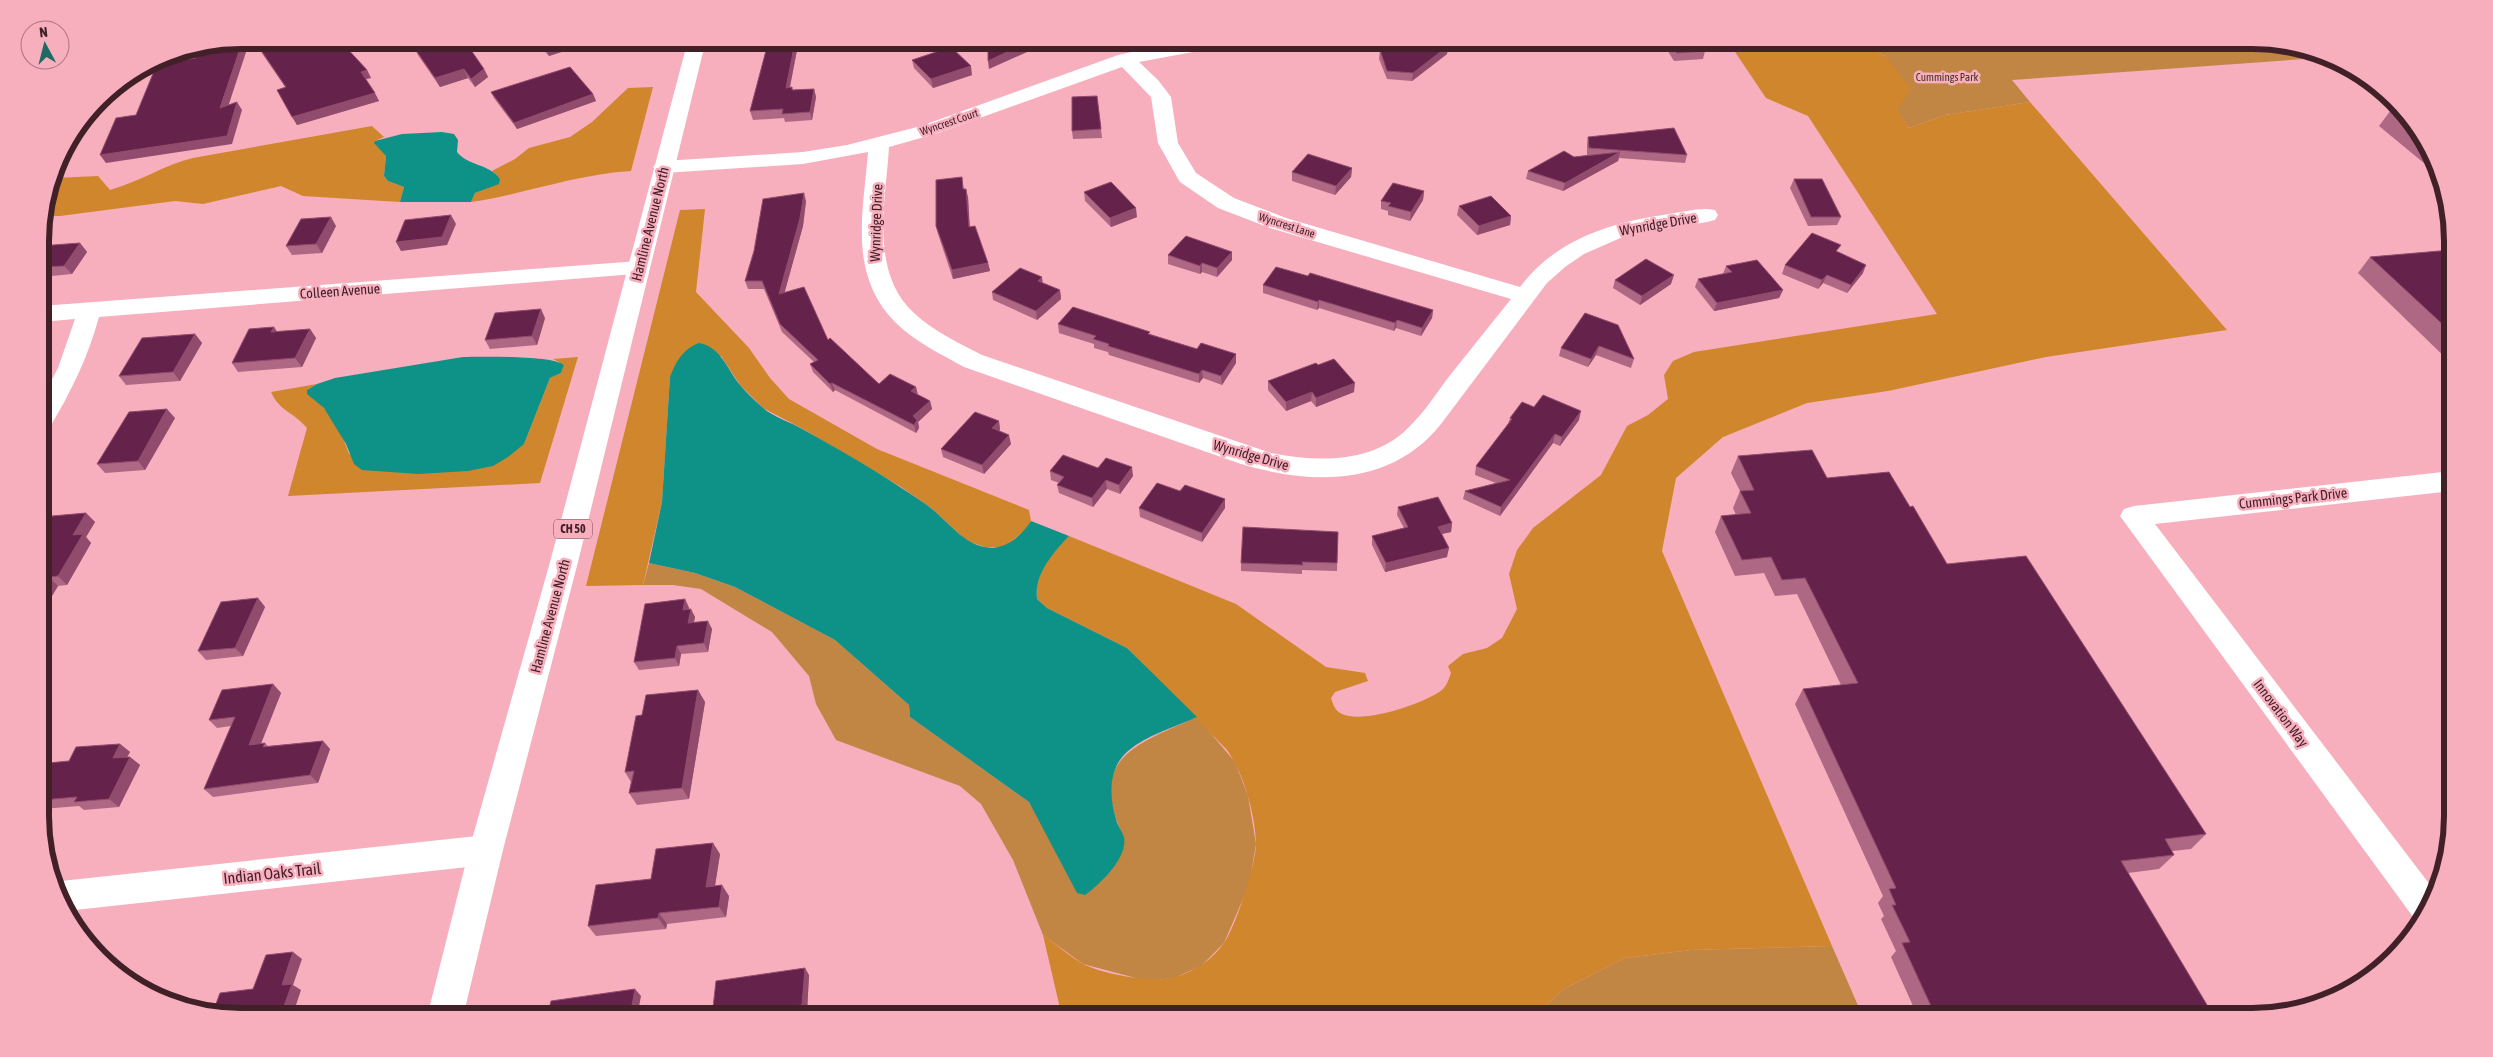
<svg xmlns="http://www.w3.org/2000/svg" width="2493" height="1057" viewBox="0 0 2493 1057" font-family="'Asap Condensed',sans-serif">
  <rect width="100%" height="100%" fill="#f7aebd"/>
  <path fill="#c18544" d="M1855,40H2252L2332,57L2012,80L2030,102L1945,115L1909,128L1897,111L1885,56Z
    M649,563L695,573L735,587L835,640L909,705L910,717L1029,802L1048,834L1124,838C1086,758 1135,745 1197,717L1235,762L1248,796L1256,844L1249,885L1224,943L1201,966L1174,978L1147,981L1083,964L1043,935L1013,860L981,804L960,786L836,740L816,704L809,676L772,632L701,589L673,585H643Z
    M1832,946L1863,1017H1533L1564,989L1625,958L1691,950Z"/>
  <path fill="#d0862c" d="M1727,40H1855L1885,56L1911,89L1897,110L1909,128L1945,115L2030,102L2227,330L2046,357L1888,391L1807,403L1723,437L1676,478L1662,551L1832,946L1691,950L1625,958L1564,989L1533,1017H1062L1043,935C1056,944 1069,956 1083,964C1103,974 1154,984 1175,977C1194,972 1213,959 1224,943C1236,926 1256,864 1256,843C1255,814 1244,774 1227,750L1127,648L1047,608L1037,599C1034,574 1052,553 1069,536L1236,604L1326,667L1365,673L1368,681L1335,692L1331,698C1333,704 1335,711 1342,714C1364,724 1423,704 1442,690C1447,686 1449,678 1451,673L1448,666L1463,654L1487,648L1502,638L1517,609L1509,574L1517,550L1533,528L1601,475L1627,426L1648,415L1668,399L1664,375L1673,361L1694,352L1937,314L1808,116L1766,98Z
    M653,87L631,171C577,174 525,194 471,202L475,193L488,188L497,175L492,171L515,159L529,148L570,137L592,122L628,88Z
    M372,126L384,137L375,141L386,156L384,176L388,181L404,187L400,202L303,196L281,186L203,204L175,201L60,216H43L54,178L98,176L110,190C139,182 164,165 193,158Z
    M705,209L696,292L749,348L770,378L789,399L877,449L1029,510L1031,521L1025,530L1005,547H985L967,541L930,507L901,487L803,429L763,408L740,385L721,356L670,377L662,502L643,585L586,586L680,210Z
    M578,357L540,483L288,496L307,428C294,412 280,412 271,392L317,384L307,390C311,399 317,400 323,407C334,420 344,438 349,454L524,444L550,378L561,373L564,365L553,359Z"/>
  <path fill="#0e9187" d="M442,132L454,134L458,140L457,152C468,166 490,164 500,179L499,184L475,193L471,202H400L404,187L388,181L384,176L386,156L374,143L375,141L402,134Z
    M699,343C721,347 727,369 740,385C746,392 754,400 761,406C772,417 791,422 804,430C846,453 888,478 927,505C945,518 963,544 985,547C1005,551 1020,537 1031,521L1069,536C1053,553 1034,574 1037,599L1047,608L1127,648L1197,717C1175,727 1147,735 1128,751C1108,768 1109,796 1116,819C1117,825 1122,831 1124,837C1128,858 1100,884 1085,895L1077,893L1029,802L910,717L909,705L835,640L735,587L695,573L649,563L662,502L670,377C676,361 683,349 699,343Z
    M463,357C482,357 552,355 564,365L561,373L550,378L524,444L508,457L493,466L468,471L418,474L362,470L354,464L346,444L324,408L307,394V390L317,384L335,378Z"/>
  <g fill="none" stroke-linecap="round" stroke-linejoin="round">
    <path fill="#fff" fill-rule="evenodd" d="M1187,40H1234L1232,44L1225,46L1139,62L1158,80L1171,97L1178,143L1196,173L1234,198L1286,218L1520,287C1556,239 1612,222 1669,214C1684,212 1700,207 1715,210L1718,215L1715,220L1707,222L1625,236L1584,254L1565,267L1547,283L1441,424C1391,487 1311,485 1241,464L964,367C941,354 915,342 896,323C848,275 863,214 868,152L803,164L664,173L657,171L653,167L657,163L664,161L803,152L847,145L921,126L1118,55ZM1122,67L1151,97L1158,143L1177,177L1180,182L1218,208L1270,228L1511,299C1491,324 1471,349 1451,374C1437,392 1425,412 1408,428C1372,464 1317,462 1271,453L982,355C959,343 933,331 914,313C869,272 886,200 889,147L935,134Z
      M639,261L647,263L650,268L647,273L99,317C88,357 71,392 50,427L41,430V400L58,368L75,319L41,322V306Z
      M2452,471V491L2155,524L2437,894L2420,923L2416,921L2120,516L2124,509L2134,506Z
      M486,835L498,839L503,850L498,861L486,865L66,911L55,893L52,882Z"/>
    <path fill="#fff" fill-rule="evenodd" d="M688,40H706L578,562L503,850L463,1017H427L469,850L550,562Z"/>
  </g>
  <path fill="#ae6884" d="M253,40H353L358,49L349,51L367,70L371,78L366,79L379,101L297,125L285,87Z
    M534,40H598L549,56Z
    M1661,40H1698L1705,51L1703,59L1674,61Z
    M413,46L484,69L488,77L475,87L468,78L440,87L418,55Z
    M1448,46L1447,54L1412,81L1387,79L1379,59L1380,50Z
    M797,50L790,87H792L793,90L814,89L816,97L812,120L785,122L784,118L753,120L750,111Z
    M912,60L972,75L933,88L914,68Z
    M491,92L593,94L596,101L517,129L494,98Z
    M1097,96L1102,138L1073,139L1072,131Z
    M2391,110L2411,118L2438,164L2442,178L2379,126Z
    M1588,137L1687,155L1685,163L1619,158L1618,161L1563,191L1526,179L1528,171L1574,157L1587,155V144Z
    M1352,168L1351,177L1335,195L1292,181V172Z
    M1794,179L1841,217L1837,225L1808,226L1790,188Z
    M963,185L964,189L968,197L970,227L988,263L990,271L953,279L938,234L936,226Z
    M1424,191L1423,200L1410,221L1388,215V211L1381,209V201Z
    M1084,192L1137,217L1111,227L1085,201Z
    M806,201L803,226L784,293L828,340L879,384L916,387L917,395L930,401L932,409L918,422L919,428L916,433L835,390L833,392L813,372L810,364L814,362L782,332L764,289H748L745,281Z
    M1459,206L1511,216L1510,225L1477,235L1457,215Z
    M336,226L322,253L292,255L286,246Z
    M80,243L87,252L72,274L41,277L40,246Z
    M2451,250L2452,364L2358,273L2370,257Z
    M1838,252L1863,273L1847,293L1823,283L1818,289L1782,274L1785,265Z
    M1168,255L1232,260L1217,277L1202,272L1200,274L1168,264Z
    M1726,266L1783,290L1779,298L1714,311L1695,287L1698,279L1723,274Z
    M1308,276L1433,310L1432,318L1421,336L1396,328L1394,331L1319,308L1317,310L1263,293V285Z
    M1615,280L1671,284L1640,305L1613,288Z
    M1043,283L1060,290L1061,299L1037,320L993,300L992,292Z
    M1585,313L1634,359L1631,368L1596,355L1588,367L1559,356L1561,348Z
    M545,318L537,345L490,349L485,340Z
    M1058,324L1150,334L1197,349L1236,354V363L1222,385L1203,378L1199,383L1109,355L1108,352L1094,348V344L1059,333Z
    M274,327L277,332L310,329L316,338L302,367L238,372L232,363Z
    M195,334L202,343L180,381L126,385L119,376Z
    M1268,381L1354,392L1316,407L1311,401L1286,411L1268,390Z
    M1534,407L1579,420L1560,446L1553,443L1500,516L1463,499L1465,491L1496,483L1475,475L1476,466L1508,424L1510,418Z
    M175,418L145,470L105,473L97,464Z
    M999,421L1000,430L999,431L1011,444L984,474L943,457L941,449Z
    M1738,456L1827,478L1910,507L1947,564L2206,834L2191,849L2172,851L2174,855L2159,869L2128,873L2213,1015L2211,1017H1918L1891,957L1896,951L1881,919L1884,916L1878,903L1883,896L1795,704L1803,689L1841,685L1797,594L1775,596L1764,573L1735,576L1715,532L1721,516L1736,515L1733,508L1740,491L1731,473Z
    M1098,468L1133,476L1120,494L1107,489L1093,507L1059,493L1057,485L1059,483L1051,480L1050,471Z
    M1225,499V508L1202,542L1140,517L1139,508Z
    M1398,507L1452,523L1451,532L1442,534L1447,557L1385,572L1372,545V536L1404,528L1397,515Z
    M86,513L95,522L86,537L91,543L67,585L58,586L41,614V534Z
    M1338,532L1337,571L1302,570V574L1241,571V563Z
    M258,598L265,607L243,656L206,660L198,651Z
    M685,599L689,608V609L695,617L694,622L712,629L708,652L681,654L679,666L639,670L634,662Z
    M273,684L281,693L261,744L265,743L268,746L323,741L330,749L318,783L213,797L204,789L231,726L217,728L209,720Z
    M698,690L705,702L689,799L637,805L629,793L631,782L625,772L642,715Z
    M120,744L130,752L127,757H130L140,765L119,807L84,810L79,806L42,809V775L69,761Z
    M720,854L715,886L729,896L726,917L667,924L666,929L596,936L588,926L651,879Z
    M809,975L807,1012L779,1017H712Z"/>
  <path fill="#914c6d" d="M243,40H250L225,116L220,108Z
    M570,40H598L549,56L546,48Z
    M1033,40H1044L1045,44L989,69L988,61Z
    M354,41L358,49L347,52L343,44Z
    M795,42L797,50L788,96L786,88Z
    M1448,46L1447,54L1412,81L1413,73Z
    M971,66L972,75L933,88L931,79Z
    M464,69L468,78L440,87L435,78Z
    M484,69L488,77L475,87L471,79Z
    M367,70L371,78L365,79L361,72Z
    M814,89L816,97L812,120L810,112Z
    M108,90L59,158L61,152Z
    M375,93L379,101L297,125L292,117Z
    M593,94L596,101L517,129L514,123Z
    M237,102L242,110L232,144L106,163L100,155Z
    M1620,152L1618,161L1563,191L1565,183Z
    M1352,168L1351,177L1335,195L1336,186Z
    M966,189L968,197L970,236L969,227Z
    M1424,191L1423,200L1410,221L1411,212Z
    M804,193L806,201L803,226L782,302L779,294Z
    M1136,208L1137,217L1111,227L1110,218Z
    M451,215L456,224L447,245L401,251L396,242Z
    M1511,216L1510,225L1477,235L1479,226Z
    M331,217L336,226L322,253L316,244Z
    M80,243L87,252L72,274L64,266Z
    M1232,252V260L1217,277V268Z
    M988,263L990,271L953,279L952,270Z
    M1202,263V272L1200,274V266Z
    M1866,265L1863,273L1847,293L1851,285Z
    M1674,275L1671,284L1640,305L1642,296Z
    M1827,275L1823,283L1818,289L1822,280Z
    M1042,277L1043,286L1038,281Z
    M1060,290L1061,299L1037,320L1036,311Z
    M1783,290L1779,298L1714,311L1717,303Z
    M1319,300V308L1317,310L1318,302Z
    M541,309L545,318L537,345L532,336Z
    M1433,310L1432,318L1421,336L1422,328Z
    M1397,320L1396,328L1394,331L1395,323Z
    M274,327L280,336L271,332Z
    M310,329L316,338L302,367L295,358Z
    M195,334L202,343L180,381L173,372Z
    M1599,346L1596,355L1588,367L1591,359Z
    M1236,354V363L1222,385L1221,376Z
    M1202,370L1203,378L1199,383V374Z
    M832,383L835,390L833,392L830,384Z
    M1355,383L1354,392L1316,407V398Z
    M916,387L918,395L911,391Z
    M1312,392L1311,401L1286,411V402Z
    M930,401L932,409L918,422L919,428L916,433L914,425L913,416Z
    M167,409L175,418L145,470L138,461Z
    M1581,411L1579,420L1560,446L1562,437Z
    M999,421L1000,430L994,437L992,428Z
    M1555,434L1553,443L1500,516L1501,507Z
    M1009,435L1011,444L984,474L982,465Z
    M1132,467L1133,476L1120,494L1119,485Z
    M1106,480L1107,489L1093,507L1092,498Z
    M1225,499V508L1202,542V533Z
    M86,513L95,522L86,537L91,543L67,585L58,576L73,535Z
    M1452,523L1451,532L1436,535L1438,527Z
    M1449,548L1447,557L1385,572L1386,563Z
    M49,577L58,586L41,614V591Z
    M258,598L265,607L243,656L235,648Z
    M685,599L689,608L688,618L683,610Z
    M691,609L695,617L692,631L688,623Z
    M708,621L712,629L708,652L704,643Z
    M677,646L681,654L679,666L675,658Z
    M273,684L281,693L257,753L249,745Z
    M698,690L705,702L689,799L682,788Z
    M323,741L330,749L318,783L310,775Z
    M120,744L130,752L122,766L113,758Z
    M130,757L140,765L119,807L109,799Z
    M713,843L720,854L713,898L706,887Z
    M722,885L729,896L726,917L719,907Z
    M659,913L667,924L666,929L658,918Z
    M293,952L302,959L293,985L301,990L292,1017H280L282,985Z
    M805,968L809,975L807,1012L802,1005Z
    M635,989L641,996L637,1017H630Z"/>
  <path fill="#65224b" stroke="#914c6d" d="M241,40H243L220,108L237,102L227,136L100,155L116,118L136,115L157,64L196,58L191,50Z
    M254,40H353L354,41L343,44L367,70L361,72L375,93L292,117L277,90L286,87Z
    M434,40H464L484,69L471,79L464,69L435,78L413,46Z
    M538,40H570L546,48Z
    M988,40H1033L988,61Z
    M1668,40H1698L1705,51L1677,53Z
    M795,42L786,88L792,87V90L814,89L810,112L782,114L783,109L750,111L768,43Z
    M1448,46L1413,73L1387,71L1380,50Z
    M951,47L971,66L931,79L912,60Z
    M570,67L593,94L514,123L491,92Z
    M1097,96L1101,129L1072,131V97Z
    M2402,109L2411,118L2421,134L2391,110Z
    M1674,128L1687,155L1589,148L1588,137Z
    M1564,151L1574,157L1620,152L1565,183L1528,171Z
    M1308,154L1352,168L1336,186L1292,172Z
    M962,177L963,189H966L969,227L975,226L988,263L952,270L936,226V180Z
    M1794,179H1822L1841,217H1811Z
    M1111,182L1136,208L1110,218L1084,192Z
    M1393,183L1424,191L1411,212L1388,206L1391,203L1381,201Z
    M804,193L800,218L779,294L804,287L828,340L830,338L879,384L890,374L916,387L911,391L930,401L913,416L917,420L914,425L832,383L830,384L810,364L818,360L780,324L762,281H745L754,251L763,199Z
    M1491,196L1511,216L1479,226L1459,206Z
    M451,215L442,237L396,242L405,220Z
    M331,217L316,244L286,246L301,219Z
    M1812,233L1841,245L1836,251L1866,265L1851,285L1827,275L1822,280L1785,265Z
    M1186,236L1232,252L1217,268L1202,263L1200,266L1168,255Z
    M80,243L64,266L41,267L40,246Z
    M2451,250L2452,333L2370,257Z
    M1646,259L1674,275L1642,296L1615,280Z
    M1757,260L1783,290L1717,303L1698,279L1732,272L1726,266Z
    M1276,267L1308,276L1310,273L1433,310L1422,328L1397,320L1395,323L1319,300L1318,302L1263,285Z
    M1020,268L1042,277L1038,281L1060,290L1036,311L992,292Z
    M1073,307L1150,332L1148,334L1197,349L1201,343L1236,354L1221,376L1202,370L1199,374L1108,346L1109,344L1093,339L1096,336L1058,324Z
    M541,309L532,336L485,340L495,313Z
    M1585,313L1618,325L1634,359L1599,346L1591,359L1561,348Z
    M274,327L271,332L310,329L295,358L232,363L249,329Z
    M195,334L173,372L119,376L142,338Z
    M1334,359L1355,383L1316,398L1312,392L1286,402L1268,381L1316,363L1318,365Z
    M1543,395L1581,411L1562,437L1555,434L1501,507L1465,491L1510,480L1476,466L1512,419L1510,418L1522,402L1534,407Z
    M167,409L138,461L97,464L129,412Z
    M975,412L999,421L992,428L1009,435L982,465L941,449Z
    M1812,450L1827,478L1889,472L1910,507L1913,506L1947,564L2026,556L2206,834L2165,839L2174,855L2121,861L2213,1015L2202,1017H1936L1902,943L1910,942L1892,905H1896L1889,889L1896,888L1803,689L1858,683L1805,578L1782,580L1771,557L1742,560L1721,516L1751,513L1740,491L1754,490L1738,456Z
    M1063,455L1098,468L1106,458L1132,467L1119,485L1106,480L1092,498L1057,485L1064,477L1050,471Z
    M1157,483L1180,491L1185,485L1225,499L1202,533L1139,508Z
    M1438,497L1452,523L1438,527L1449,548L1386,563L1372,536L1408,527L1398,507Z
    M86,513L73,535L83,534L58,576L49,577L41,591V534L52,516Z
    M1243,527L1338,532L1337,563L1302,562L1303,565L1241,563Z
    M258,598L235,648L198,651L221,602Z
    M685,599L683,610L691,609L688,623L708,621L704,643L677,646L675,658L634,662L645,604Z
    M273,684L249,745L265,743L263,747L323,741L310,775L204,789L235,717L209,720L222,690Z
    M698,690L682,788L629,793L634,771L625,772L636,716L642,715L646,695Z
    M120,744L113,758L130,757L109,799L74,802L77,797L42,800V775L48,763L69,761L76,747Z
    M713,843L706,887L722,885L719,907L659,913L658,918L588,926L596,885L651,879L656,849Z
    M293,952L282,985L292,984L280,1017H241L213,1012L220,993L253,989L266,955Z
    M805,968L802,1005L736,1017H712L716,981Z
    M635,989L630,1017H547L551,1001Z"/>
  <g text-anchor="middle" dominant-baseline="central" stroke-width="5" stroke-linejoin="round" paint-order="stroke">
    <g font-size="11" fill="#43311f" stroke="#f7aebd">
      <text x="1947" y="77">Cummings Park</text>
    </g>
    <g font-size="11" fill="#422028" stroke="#f7aebd">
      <text transform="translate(949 122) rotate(-19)">Wyncrest Court</text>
      <text transform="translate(1287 225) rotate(18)">Wyncrest Lane</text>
    </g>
    <rect fill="#f7aebd" stroke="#784b55" stroke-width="1" x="554" y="519.5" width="38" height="19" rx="4"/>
    <g font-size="12" font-weight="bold" fill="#422028">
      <text x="573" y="529">CH 50</text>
    </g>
    <g font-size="14" fill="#422028" stroke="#f7aebd">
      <text transform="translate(876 223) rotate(-88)">Wynridge Drive</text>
      <text transform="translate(650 224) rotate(-76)">Hamline Avenue North</text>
      <text transform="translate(1658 224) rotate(-10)">Wynridge Drive</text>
      <text transform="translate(340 291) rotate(-4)">Colleen Avenue</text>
      <text transform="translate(1251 455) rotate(16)">Wynridge Drive</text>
      <text transform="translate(2293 498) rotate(-6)">Cummings Park Drive</text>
      <text transform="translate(550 616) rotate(-75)">Hamline Avenue North</text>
      <text transform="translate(2281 713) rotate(53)">Innovation Way</text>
    </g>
    <g font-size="16" fill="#422028" stroke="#f7aebd">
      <text transform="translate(272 873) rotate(-6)">Indian Oaks Trail</text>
    </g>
  </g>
  <path d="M0 0H2493V1057H0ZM241 49H2252A192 192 0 0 1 2444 241V816A192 192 0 0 1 2252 1008H241A192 192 0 0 1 49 816V241A192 192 0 0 1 241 49Z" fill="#f7aebd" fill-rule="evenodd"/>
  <path fill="none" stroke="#422028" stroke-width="6" d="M241 49H2252A192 192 0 0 1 2444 241V816A192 192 0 0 1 2252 1008H241A192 192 0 0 1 49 816V241A192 192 0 0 1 241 49Z"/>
  <g transform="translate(45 45) rotate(353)"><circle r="24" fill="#f7aebd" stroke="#af7581"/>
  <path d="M0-4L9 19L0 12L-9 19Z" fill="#1f6a63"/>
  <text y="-8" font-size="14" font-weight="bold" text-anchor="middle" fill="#422028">N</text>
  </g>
</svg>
